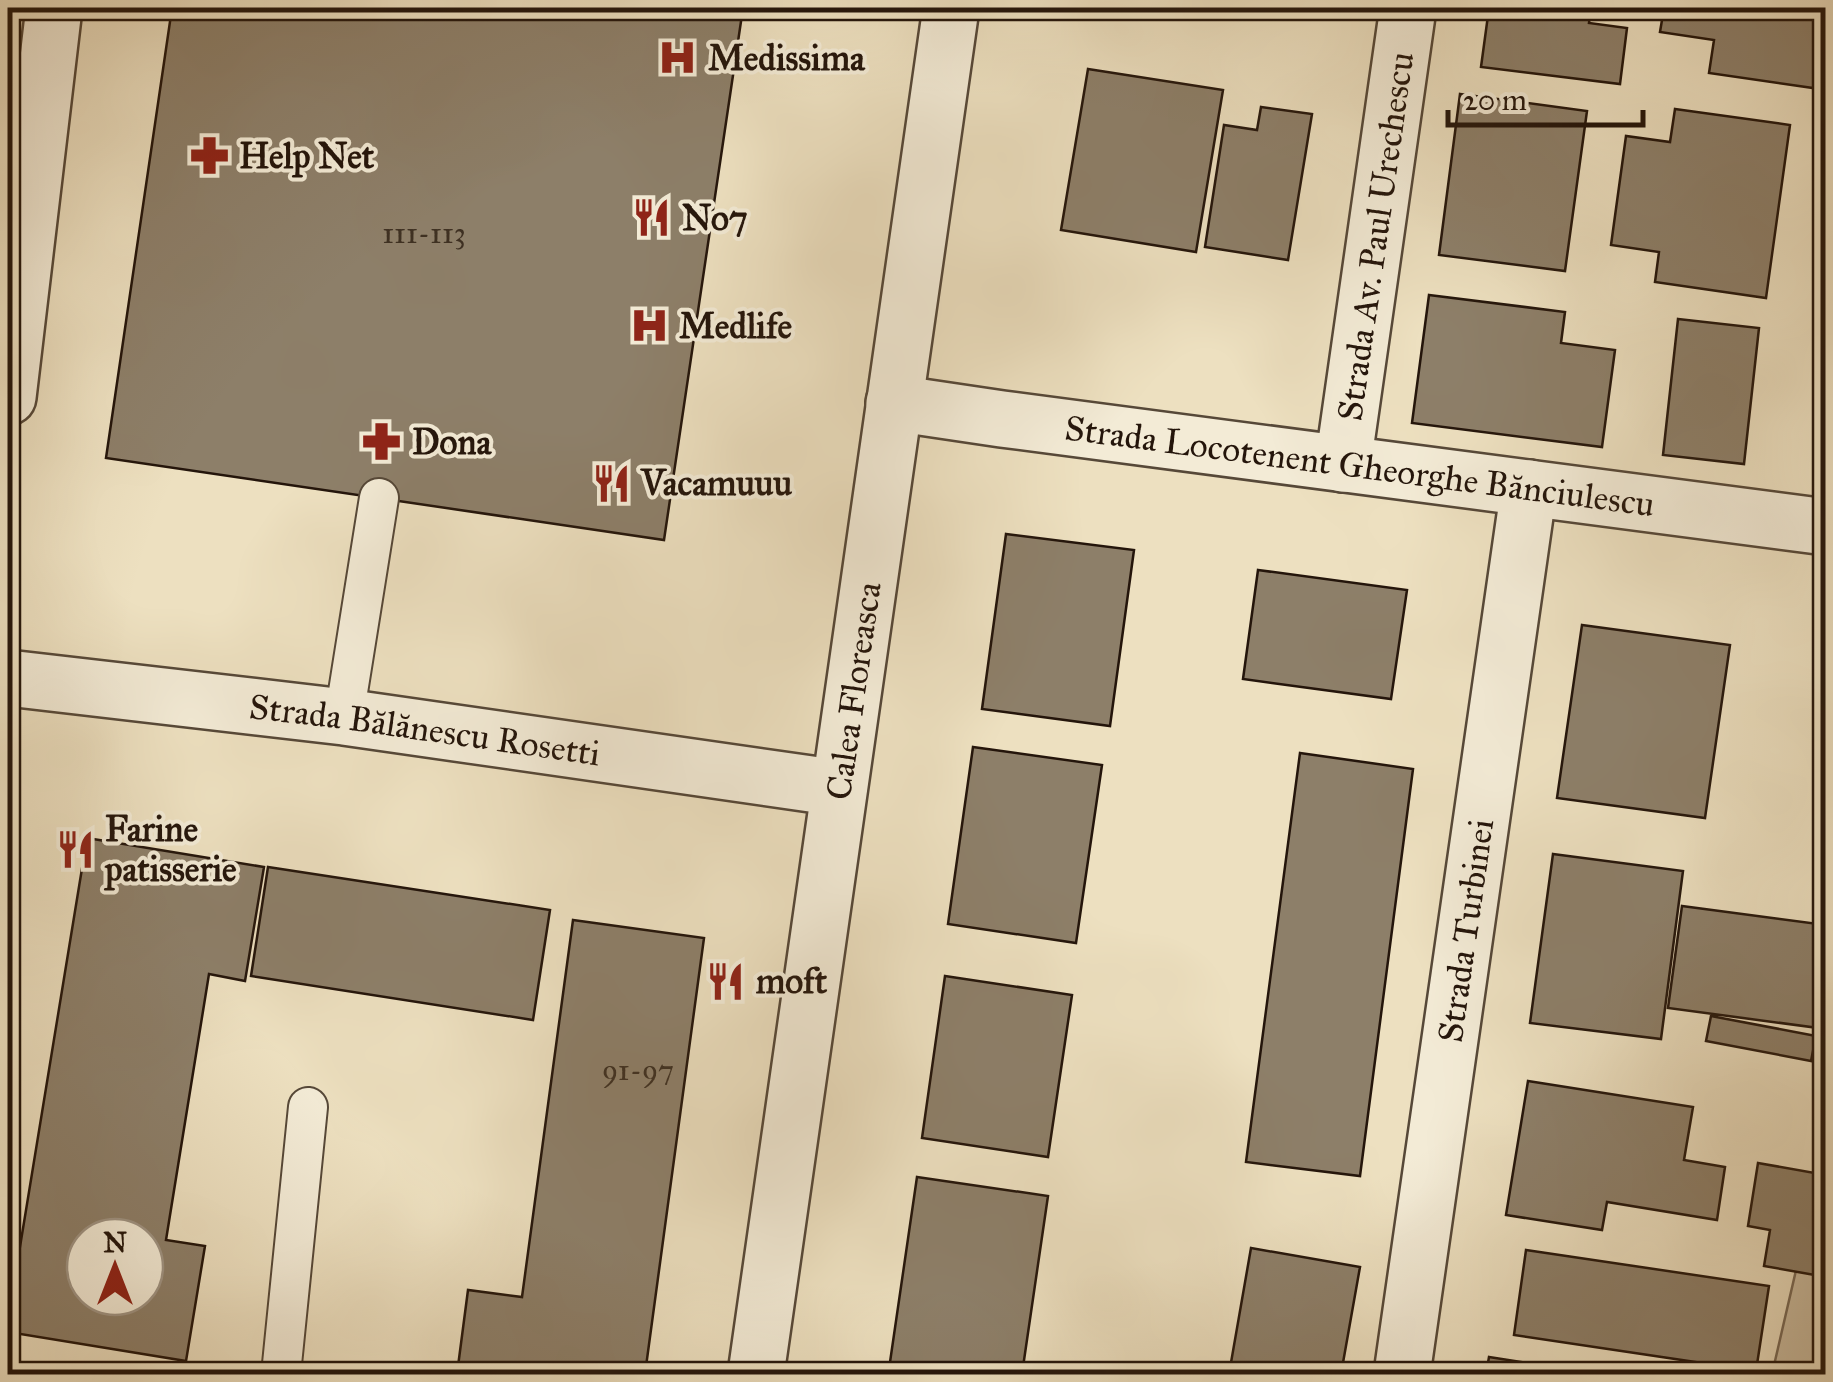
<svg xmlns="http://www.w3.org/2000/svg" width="1833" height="1382" viewBox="0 0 1833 1382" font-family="'IM FELL Great Primer',serif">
  <rect width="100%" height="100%" fill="#ede0c0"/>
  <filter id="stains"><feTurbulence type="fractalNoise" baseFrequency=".002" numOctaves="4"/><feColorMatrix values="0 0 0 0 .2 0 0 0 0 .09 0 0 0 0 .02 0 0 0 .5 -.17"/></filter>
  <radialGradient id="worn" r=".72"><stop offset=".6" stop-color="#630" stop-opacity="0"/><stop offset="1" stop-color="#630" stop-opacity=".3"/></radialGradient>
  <path fill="#cbbda1" stroke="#786956" stroke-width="2.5" d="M1825,1145V1374H1772Z"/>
  <path fill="#8d7f69" stroke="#24150b" stroke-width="2.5" fill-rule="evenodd" d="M172,8H743L664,540L106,458Z
    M1489,8H1591L1589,23L1627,28L1620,84L1481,67Z
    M1664,8H1824L1813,88L1709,73L1714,40L1660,32Z
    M1088,69L1223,90L1196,252L1061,230Z
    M1460,94L1587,111L1565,271L1439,255Z
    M1261,107L1312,114L1288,260L1205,247L1224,125L1257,130Z
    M1675,109L1790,125L1766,298L1655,282L1659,252L1611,245L1626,136L1670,142Z
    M1429,295L1565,312L1561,343L1615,350L1602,447L1412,423Z
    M1678,319L1759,328L1744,464L1663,455Z
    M1006,534L1134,550L1110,726L982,709Z
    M1258,570L1407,590L1391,699L1243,679Z
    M1582,625L1730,645L1705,818L1557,798Z
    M973,747L1102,765L1076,943L948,924Z
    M1300,753L1413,769L1360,1176L1246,1162Z
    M87,838L264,867L245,981L209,974L166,1240L205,1246L186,1361L8,1332V1320ZM85,1237H145V1297H85Z
    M1553,854L1683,871L1661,1039L1530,1023Z
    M268,867L550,910L533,1020L251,976Z
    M1682,906L1826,925V1029L1668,1008Z
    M573,920L704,938L645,1374H457L468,1290L522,1297Z
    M945,976L1072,995L1048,1157L922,1138Z
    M1711,1016L1816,1036L1811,1061L1706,1041Z
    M1528,1081L1693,1107L1684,1160L1725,1167L1717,1220L1607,1202L1602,1230L1506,1215Z
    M1758,1163L1826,1175V1277L1764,1266L1770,1230L1748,1226Z
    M917,1177L1048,1196L1022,1374H927L889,1369Z
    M1251,1248L1360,1267L1341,1374H1229Z
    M1526,1250L1769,1286L1756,1371L1514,1335Z
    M1489,1357L1600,1374H1486Z"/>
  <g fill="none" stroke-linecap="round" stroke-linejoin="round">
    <defs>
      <path id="service" d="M344,717L379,498
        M281,1374L308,1107"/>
      <g id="minor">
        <path d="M8,397L54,8"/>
        <path id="s1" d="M1343,464L1408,8"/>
        <path id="s2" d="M8,678L344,717L839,788"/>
        <path id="s3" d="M1402,1374L1529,488"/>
      </g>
      <g id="tertiary">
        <path id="s4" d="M894,403L1002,419L1826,527"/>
        <path id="s5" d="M756,1374L951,8"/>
      </g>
    </defs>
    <use href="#service" stroke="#564838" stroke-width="42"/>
    <use href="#minor" stroke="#564838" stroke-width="60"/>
    <use href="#tertiary" stroke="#564838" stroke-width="60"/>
    <use href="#service" stroke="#f3ebd6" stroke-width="38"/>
    <use href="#minor" stroke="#f3ebd6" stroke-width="55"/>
    <use href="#tertiary" stroke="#f3ebd6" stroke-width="55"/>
  </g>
  <defs>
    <symbol id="hospital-bare" viewBox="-9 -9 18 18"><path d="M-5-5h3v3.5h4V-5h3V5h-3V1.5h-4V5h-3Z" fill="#8f2418" stroke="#f3ebd6" stroke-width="2.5" paint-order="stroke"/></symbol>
    <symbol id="pharmacy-bare" viewBox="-9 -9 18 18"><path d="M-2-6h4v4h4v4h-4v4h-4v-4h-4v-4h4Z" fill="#8f2418" stroke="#f3ebd6" stroke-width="2.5" paint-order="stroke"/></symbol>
    <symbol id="restaurant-bare" viewBox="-9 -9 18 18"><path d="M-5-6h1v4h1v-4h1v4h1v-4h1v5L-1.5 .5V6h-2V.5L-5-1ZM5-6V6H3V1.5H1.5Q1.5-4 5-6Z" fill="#8f2418" stroke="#f3ebd6" stroke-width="2.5" paint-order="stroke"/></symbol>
  </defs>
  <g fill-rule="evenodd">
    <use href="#hospital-bare" x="650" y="30" width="55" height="55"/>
    <use href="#pharmacy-bare" x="182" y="128" width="55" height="55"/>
    <use href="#restaurant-bare" x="624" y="190" width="55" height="55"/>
    <use href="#hospital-bare" x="622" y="298" width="55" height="55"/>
    <use href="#pharmacy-bare" x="354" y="414" width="55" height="55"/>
    <use href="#restaurant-bare" x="584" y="456" width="55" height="55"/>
    <use href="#restaurant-bare" x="48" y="822" width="55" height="55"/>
    <use href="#restaurant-bare" x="698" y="954" width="55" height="55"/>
  </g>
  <g text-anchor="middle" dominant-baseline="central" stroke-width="8" stroke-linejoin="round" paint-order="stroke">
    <g font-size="30" fill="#3e3022">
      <text x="424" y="233">111-113</text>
      <text x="638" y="1070">91-97</text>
    </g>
    <g font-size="35" font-weight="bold" fill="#24150b" stroke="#f3ebd6" text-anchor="start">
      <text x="708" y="58">Medissima</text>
      <text x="239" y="156">Help Net</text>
      <text x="682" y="218">No7</text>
      <text x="679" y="326">Medlife</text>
      <text x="412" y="442">Dona</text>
      <text x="641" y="483">Vacamuuu</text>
      <text x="105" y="829">Farine<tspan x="105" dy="40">patisserie</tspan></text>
      <text x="756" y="981">moft</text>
    </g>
    <g font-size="35" fill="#24150b" stroke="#f3ebd6">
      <text stroke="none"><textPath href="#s1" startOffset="230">Strada Av. Paul Urechescu</textPath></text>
      <text stroke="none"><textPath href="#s4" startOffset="470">Strada Locotenent Gheorghe Bănciulescu</textPath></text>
      <text stroke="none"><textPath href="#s5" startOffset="690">Calea Floreasca</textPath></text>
      <text stroke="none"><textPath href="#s2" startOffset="420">Strada Bălănescu Rosetti</textPath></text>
      <text stroke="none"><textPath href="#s3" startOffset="448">Strada Turbinei</textPath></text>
    </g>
  </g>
  <rect width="1833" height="1382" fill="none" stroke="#ede0c0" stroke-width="40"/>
  <rect x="10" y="10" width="1813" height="1362" fill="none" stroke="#24150b" stroke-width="5"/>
  <rect x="20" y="20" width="1793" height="1342" fill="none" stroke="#24150b" stroke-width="2.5"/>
  <g transform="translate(115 1267)"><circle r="48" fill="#f3ebd6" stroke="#a09585" stroke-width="2.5"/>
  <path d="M0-8L18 38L0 25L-18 38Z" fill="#8f2418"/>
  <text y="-15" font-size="28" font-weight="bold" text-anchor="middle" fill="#24150b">N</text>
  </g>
  <path d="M1448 110v15h195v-15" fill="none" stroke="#24150b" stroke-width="5"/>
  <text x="1463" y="110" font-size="30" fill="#24150b" stroke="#f3ebd6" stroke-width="8" paint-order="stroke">20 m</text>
  <rect width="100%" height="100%" filter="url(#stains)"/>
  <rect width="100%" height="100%" fill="url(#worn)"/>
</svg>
